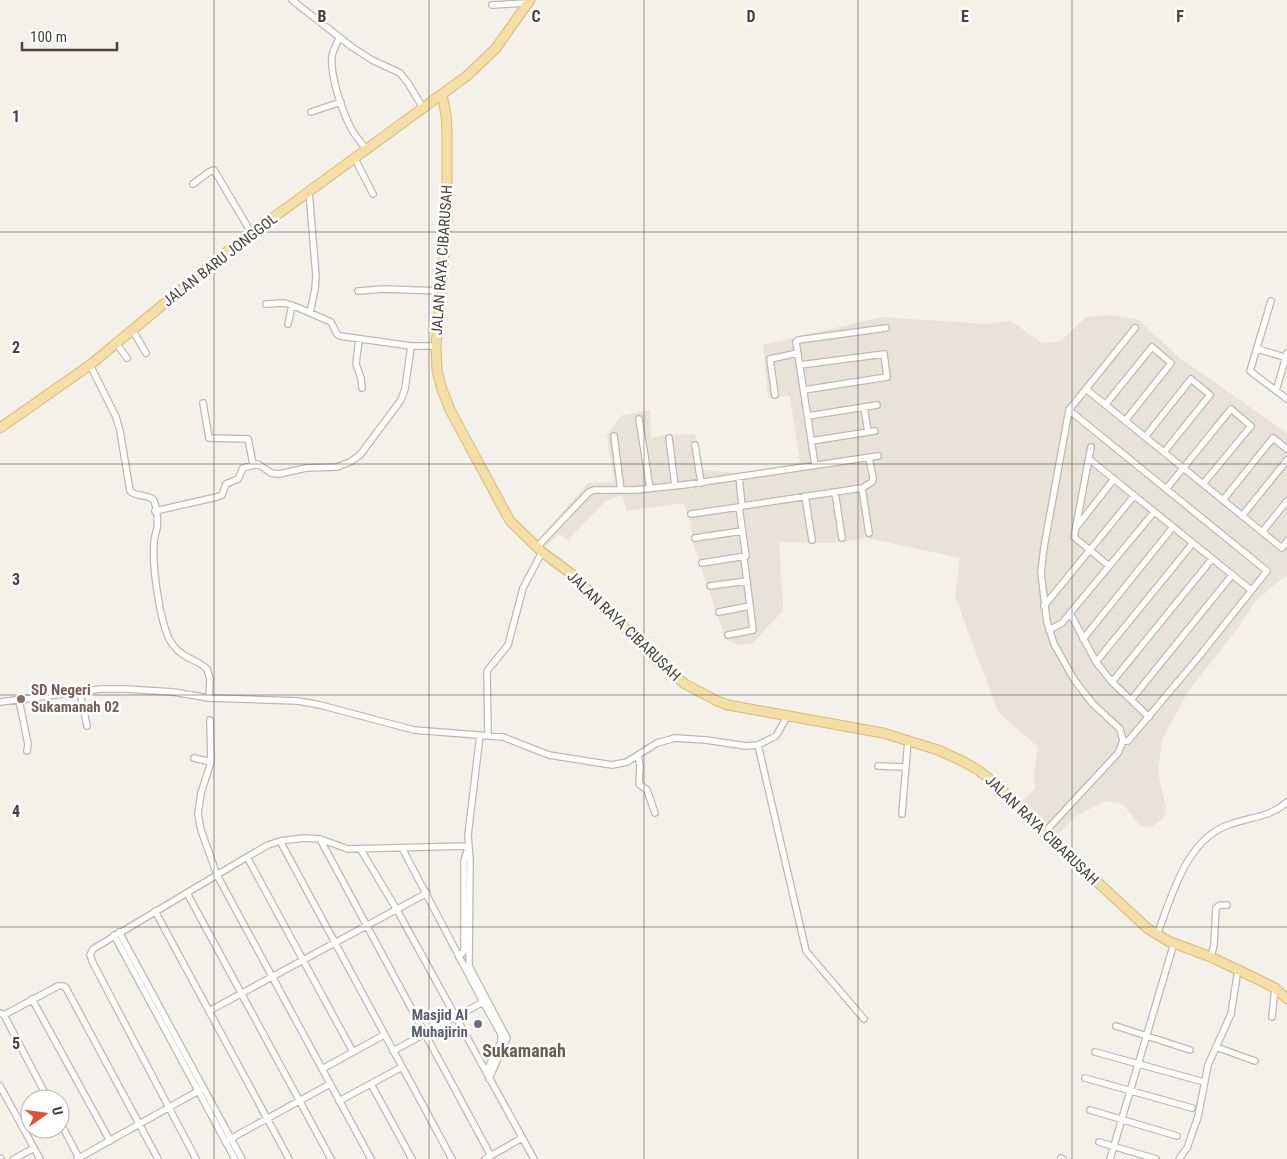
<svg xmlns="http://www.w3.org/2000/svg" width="1287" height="1159" viewBox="0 0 1287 1159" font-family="'Roboto Condensed',sans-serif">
  <rect width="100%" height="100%" fill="#f4f1eb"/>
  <path fill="#e7e3da" d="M1111,315L1137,319L1180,358L1287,433V575L1257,599L1235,632L1189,690L1162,740L1158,774L1166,807L1164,817L1152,827L1140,826L1123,804L1105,801L1076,816L1056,836L1020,803L1035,789L1034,772L1038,747L998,712L955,596L960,558L867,538L830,543L779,542L783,610L753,643L739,645L726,640L693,543L690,520L683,503L626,511L622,495L606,501L568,540L559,534L545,547L538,539L588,483L614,482L607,435L621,416L650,410L651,438L665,435L695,434L702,470L737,473L800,463L790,396L768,397L763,345L881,317L987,324L1011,321L1042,343L1061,341L1086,317Z"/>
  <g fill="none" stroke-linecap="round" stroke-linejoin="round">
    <defs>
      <path id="minor" d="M292,0L352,47L372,60L400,73L408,83L423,108
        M492,5L528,3
        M339,38C337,44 333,50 332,56C330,76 342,111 351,128C355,136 361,143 367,150
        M311,112L341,102
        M355,159L373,194
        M193,184L209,172L214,170L252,234
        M309,191L316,276L315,289L310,313
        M358,291L384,289L442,291
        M1271,301L1250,371L1287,399
        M266,304L285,303L299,308L331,322L337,334L340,336L411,346H436
        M288,324L292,305
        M132,329L146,353
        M359,339L356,364L361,378L362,388
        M116,343L127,358
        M1258,349L1287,358
        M90,365L116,417L120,431L130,491C135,497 150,494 154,501C157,508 158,521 157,528C156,533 154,538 154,543C152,565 160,629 173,645C183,659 197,659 207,669L210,679L209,698
        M800,365L884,354L887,377L804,390
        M1086,389L1282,548L1287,541
        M1276,391L1287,353
        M775,395L770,359L798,353
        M203,403L209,438L248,439L253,464
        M1105,405L1152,347L1171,363L1125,421
        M864,407L868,432
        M1069,410L1267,571L1197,659L1128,741H1123
        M808,416L877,405
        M639,419L650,488
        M614,436L621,490
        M1145,437L1191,379L1210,395L1164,452
        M669,438L675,486
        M811,441L875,431
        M695,445L701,483
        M1091,447L1074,537L1109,566
        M1089,459L1251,590
        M815,465L796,342L798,340L886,328
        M862,488L869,533
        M1167,488L1231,409L1251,426L1203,484
        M835,492L842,538
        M805,496L812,540
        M1223,500L1273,438L1287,449
        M742,506L862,488L872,482L873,478L869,458
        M155,511L217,497L222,495L226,484L238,479L243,468L258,464L271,473L279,474L306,468L337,467L350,462L360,455L401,400L405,389L411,346
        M691,514L739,507
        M1242,516L1287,460
        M1078,525L1114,479
        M1262,532L1287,501
        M695,538L742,531
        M537,547L589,492L594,490H635L683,485L878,456
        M702,563L746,556
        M710,586L747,581
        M1044,606L1134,496
        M719,612L750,606
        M1070,613L1096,662L1112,682L1149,717
        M1049,630L1062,623L1154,512
        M728,635L753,630L744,558L746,556L739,507L742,506L739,477
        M1083,639L1173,527
        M1096,662L1193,543
        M1112,682L1212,559
        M80,692L87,726
        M19,700L28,744L27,751
        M1131,700L1232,575
        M0,702L101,689H127L173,692L209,698L298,701L320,705L414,730L503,737L549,755L612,765L627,762L657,743L675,738L706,740L746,746L758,745L776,736L788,715
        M210,720L211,762L201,793L198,814L201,830L217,875L371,1159
        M480,735L468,835L470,861L469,966L507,1038L489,1079
        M488,736L487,671L508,645L523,588L542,552
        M758,745L806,951L864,1019
        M638,755L640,766L639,784L647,790L655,813
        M194,758L211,762
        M878,766L905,767
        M902,814L908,740
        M1044,833L1118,753L1123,741L1120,729L1093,704L1075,681L1054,644L1047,622L1041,573L1044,547L1069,410L1135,328
        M320,839L491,1156
        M280,841L452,1159
        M402,848L483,1002L501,1034V1042L486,1072
        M361,850L397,910L534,1159
        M247,857L353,1052
        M187,893L331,1159
        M155,911L289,1159
        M119,932L242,1159
        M114,935L235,1159
        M1157,935C1172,896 1186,838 1231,824C1251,817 1271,817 1287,802
        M459,957L464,951V861L467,851
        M1211,957L1214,945L1216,908L1220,905H1227
        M32,999L110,1141
        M209,1011L427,893
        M0,1013L4,1015L48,1099
        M4,1015L58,986H64L66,988L158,1159
        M1272,1017L1275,988
        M1116,1026L1190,1050
        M1216,1047L1255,1061
        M393,1051L483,1002
        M1095,1052L1204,1082
        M322,1069L384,1035
        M1085,1078L1192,1108
        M371,1084L412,1159
        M0,1086L40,1159
        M339,1101L402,1067
        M1090,1110L1177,1136
        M60,1122L79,1158
        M230,1139L330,1084
        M1099,1142L1156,1159
        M0,1158L1,1159
        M1061,1158L1063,1159
        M14,1159L34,1148
        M77,1159L200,1090
        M196,1159L93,963L90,955L93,949L247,857L268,845L280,841L304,838L320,839L348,849L468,846
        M485,1159L522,1138
        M1110,1159L1174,943
        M1179,1159L1187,1148L1198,1117L1208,1065L1231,1014L1238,969"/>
      <path id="primary" d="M442,94L446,115L447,131V220L436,346L437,370L441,387L450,410L510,521L542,552L573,575L654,658L685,684L717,701L728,705L883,733L938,750L962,761L978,770L996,784L1037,826L1147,928L1168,941L1211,957L1257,979L1275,988L1287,999
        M0,428L90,365L229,250L468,75L496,48L530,0"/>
    </defs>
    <use href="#minor" stroke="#beb9af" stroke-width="8"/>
    <use href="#primary" stroke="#d7bb76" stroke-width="11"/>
    <use href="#minor" stroke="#fff" stroke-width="5.5"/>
    <use href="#primary" stroke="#f3dea5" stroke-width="9"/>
  </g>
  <path fill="none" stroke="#47423a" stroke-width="1" stroke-opacity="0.55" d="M214,0V1159M429,0V1159M644,0V1159M858,0V1159M1072,0V1159M0,232H1287M0,464H1287M0,695H1287M0,927H1287"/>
  <circle fill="#8d6e63" stroke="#fff" stroke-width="2" cx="21" cy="699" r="5"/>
  <circle fill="#6b7280" stroke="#fff" stroke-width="2" cx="478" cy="1024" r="5"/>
  <g text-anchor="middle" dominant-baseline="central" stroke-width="5" stroke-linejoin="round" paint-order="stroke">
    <g font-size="15" fill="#47423a" stroke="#fff">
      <text transform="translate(220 260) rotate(-38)">JALAN BARU JONGGOL</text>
      <text transform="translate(442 260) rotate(-86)">JALAN RAYA CIBARUSAH</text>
      <text transform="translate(624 626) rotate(44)">JALAN RAYA CIBARUSAH</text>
      <text transform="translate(1042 830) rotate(44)">JALAN RAYA CIBARUSAH</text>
    </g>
    <g font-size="15" font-weight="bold" fill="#785e54" stroke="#fff" text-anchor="start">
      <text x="31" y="690">SD Negeri<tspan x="31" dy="17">Sukamanah 02</tspan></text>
    </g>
    <g font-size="15" font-weight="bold" fill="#5b616d" stroke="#fff" text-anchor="end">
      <text x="468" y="1015">Masjid Al<tspan x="468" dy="17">Muhajirin</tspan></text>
    </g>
    <g font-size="18" font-weight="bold" fill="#696052" stroke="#fff">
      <text x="524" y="1050">Sukamanah</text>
    </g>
  </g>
  <g font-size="16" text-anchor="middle" font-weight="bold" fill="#47423a" stroke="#fff" stroke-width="5" stroke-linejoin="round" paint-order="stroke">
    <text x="322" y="22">B</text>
    <text x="536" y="22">C</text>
    <text x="751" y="22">D</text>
    <text x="965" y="22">E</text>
    <text x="1180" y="22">F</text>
    <text x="16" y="122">1</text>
    <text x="16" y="353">2</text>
    <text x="16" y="585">3</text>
    <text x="16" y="817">4</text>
    <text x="16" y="1049">5</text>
  </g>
  <g transform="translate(45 1114) rotate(76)"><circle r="24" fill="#ffffff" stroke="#b5b3b0"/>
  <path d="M0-4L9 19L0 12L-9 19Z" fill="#e25135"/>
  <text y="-8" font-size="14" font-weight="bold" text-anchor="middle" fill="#47423a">U</text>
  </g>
  <path d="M22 42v8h95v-8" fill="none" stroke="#47423a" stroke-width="2.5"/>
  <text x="30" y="42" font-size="15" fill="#47423a" stroke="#ffffff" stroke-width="4" paint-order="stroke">100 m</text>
</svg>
